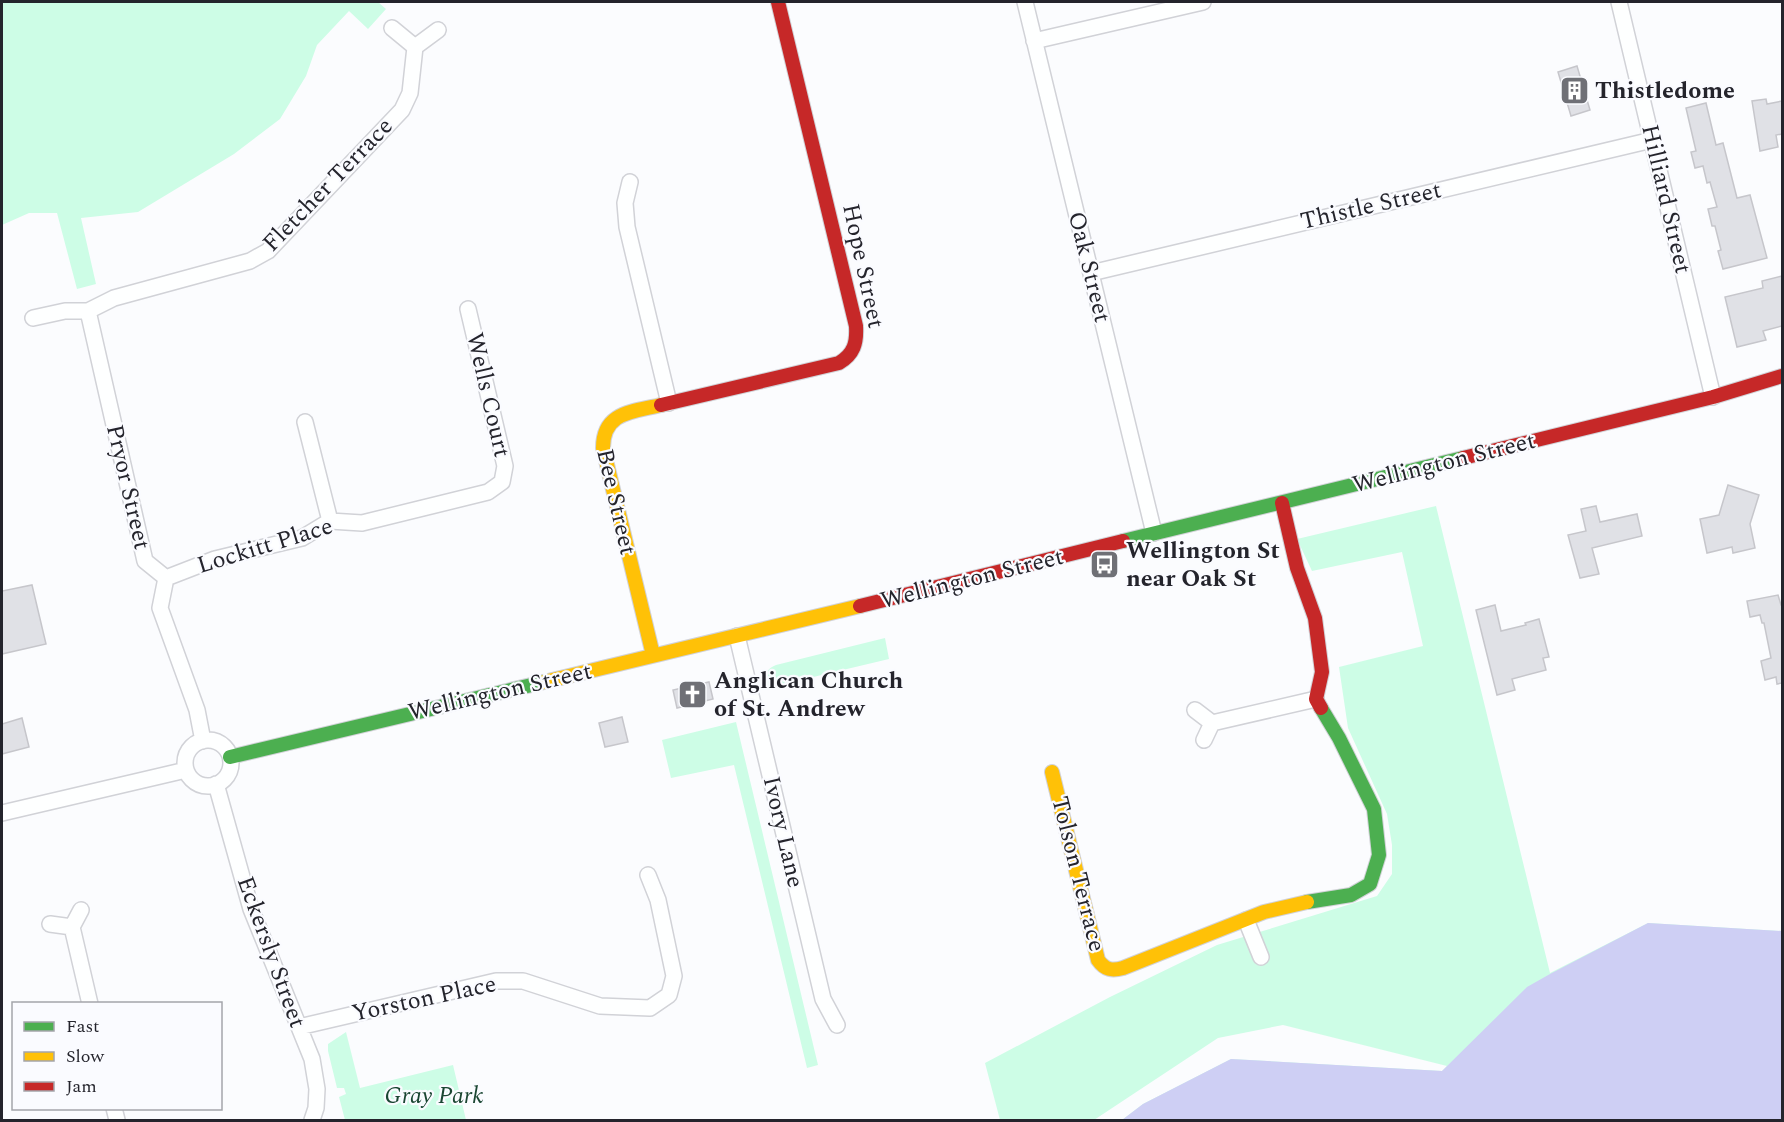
<svg xmlns="http://www.w3.org/2000/svg" width="1784" height="1122" viewBox="0 0 1784 1122" font-family="Spectral,serif">
  <rect width="100%" height="100%" fill="#fbfcfe"/>
  <path fill="#cdfde6" d="M2,2H378L386,9L368,29L349,11L317,45L306,76L280,119L234,154L138,212L81,218L96,284L77,289L57,213H29L2,225Z
    M1436,506L1550,973L1648,923L1782,931V1120H1122L1143,1104L1231,1059L1442,1071L1447,1066L1283,1025L1218,1038L1094,1120H1000L985,1063L1110,997L1217,945L1377,896L1392,874V845L1387,814L1348,728L1339,667L1423,646L1402,552L1312,571L1297,539Z
    M885,638L889,659L767,688C764,677 765,669 776,665Z
    M736,722L818,1065L807,1068L734,765L671,778L662,740Z
    M346,1032L360,1088L453,1065L466,1120H345L339,1097L346,1094L344,1088H337L328,1051V1044Z"/>
  <path fill="#cecff4" d="M1648,923L1782,931V1120H1122L1143,1104L1231,1059L1442,1071L1527,987L1550,974Z"/>
  <path fill="#e0e1e6" stroke="#c6c6cb" stroke-width="1.5" d="M1577,66L1590,110L1571,116L1558,72Z
    M1766,99L1767,104L1782,101V134L1776,135L1778,147L1760,151L1752,101Z
    M1706,103L1716,145L1723,143L1737,198L1750,195L1767,258L1723,269L1718,251L1721,250L1715,226H1712L1708,209L1717,207L1710,182L1707,183L1703,166L1695,168L1691,152L1696,151L1686,108Z
    M1782,276V326L1763,331L1766,340L1737,347L1725,297L1763,288L1762,281Z
    M1728,485L1759,495L1750,524L1755,548L1733,553L1732,547L1707,553L1700,519L1719,515Z
    M1596,506L1600,522L1637,514L1642,536L1592,548L1599,574L1580,578L1568,535L1586,531L1581,509Z
    M32,585L46,644L2,654V591Z
    M1778,595L1781,605H1782V683L1777,684L1776,677L1765,680L1761,661L1771,658L1764,623H1762L1760,615L1750,617L1747,601Z
    M1495,605L1501,631L1526,625L1525,623L1539,619L1549,657L1543,658L1546,670L1512,679L1515,690L1497,695L1476,610Z
    M709,682L713,699L677,708L673,690Z
    M622,717L628,742L605,747L599,723Z
    M22,718L29,747L2,754V724Z"/>
  <g fill="none" stroke-linecap="round" stroke-linejoin="round">
    <defs>
      <path id="street" d="M1025,2L1154,533
        M1619,2L1713,397
        M392,28L415,47L438,30
        M1034,41L1203,2
        M630,182L625,203L627,227L669,403
        M1091,273L1652,140
        M88,311L145,561L166,578L160,608L197,710L203,741
        M33,318L65,311H88L114,298L250,261L268,251L402,110L410,93L415,47
        M305,422L330,521
        M166,578L215,559L302,538L330,521L362,523L488,492L502,482L505,466L468,309
        M737,636L823,999L837,1025
        M1195,710L1212,723L1204,740
        M1212,723L1316,699
        M185 763a23 23 0 1 1 46 0a23 23 0 1 1-46 0Z
        M216,784L251,909L312,1059L317,1089L316,1108L312,1120
        M2,813L186,770
        M1246,920L1261,957
        M50,924L72,927L81,910
        M72,927L90,1004
        M299,1027L496,981H523L600,1006L650,1008L669,995L674,976L658,900L648,875
        M114,1108L117,1120"/>
      <path id="fast" d="M1123,541L1463,458
        M230,757L544,682
        M1307,902L1351,895L1370,884L1379,855L1374,809L1339,738L1321,708"/>
      <path id="slow" d="M653,655L603,448C603,412 632,412 661,405
        M544,682L860,606
        M1052,772L1098,960C1105,970 1112,971 1123,968L1264,912L1307,902"/>
      <path id="jam" d="M661,405L839,363C854,354 857,343 856,326L778,2
        M1463,458L1713,397L1782,376
        M1282,503L1297,568L1315,618L1322,672L1316,699L1321,708
        M860,606L1123,541"/>
    </defs>
    <use href="#street" stroke="#d1d2d7" stroke-width="18"/>
    <use href="#fast" stroke="#d1d2d7" stroke-width="16"/>
    <use href="#slow" stroke="#d1d2d7" stroke-width="16"/>
    <use href="#jam" stroke="#d1d2d7" stroke-width="16"/>
    <use href="#street" stroke="#feffff" stroke-width="15"/>
    <use href="#fast" stroke="#4caf50" stroke-width="14"/>
    <use href="#slow" stroke="#ffc107" stroke-width="14"/>
    <use href="#jam" stroke="#c62828" stroke-width="14"/>
  </g>
  <defs>
    <symbol id="building-square" viewBox="-11 -11 22 22"><rect x="-9" y="-9" width="18" height="18" rx="4" fill="#6f7076" stroke="#fafbff"/><path d="M-4-6H4V6H1V3H-1V6H-4ZM-2.5-4.3h1.7v1.8h-1.7ZM.8-4.3h1.7v1.8H.8ZM-2.5-1h1.7V.8h-1.7ZM.8-1h1.7V.8H.8Z" fill="#fff"/></symbol>
    <symbol id="bus-square" viewBox="-11 -11 22 22"><rect x="-9" y="-9" width="18" height="18" rx="4" fill="#6f7076" stroke="#fafbff"/><path d="M-5-6H5V4H4V6H2V4H-2V6H-4V4H-5ZM-3.5-4V0h7V-4ZM-3.5 1.2v1.5H-2V1.2ZM2 1.2v1.5H3.5V1.2Z" fill="#fff"/></symbol>
    <symbol id="church-square" viewBox="-11 -11 22 22"><rect x="-9" y="-9" width="18" height="18" rx="4" fill="#6f7076" stroke="#fafbff"/><path d="M-1.2-6h2.4v3.5h3.3v2.4h-3.3V6h-2.4V-.1h-3.3v-2.4h3.3Z" fill="#fff"/></symbol>
  </defs>
  <g fill-rule="evenodd">
    <use href="#building-square" x="1558" y="74" width="33" height="33"/>
    <use href="#bus-square" x="1088" y="548" width="33" height="33"/>
    <use href="#church-square" x="676" y="678" width="33" height="33"/>
  </g>
  <g text-anchor="middle" dominant-baseline="central" stroke-width="4.5" stroke-linejoin="round" paint-order="stroke">
    <g font-size="24" font-weight="bold" fill="#24242c" stroke="#fafbff" text-anchor="start">
      <text x="1595" y="91">Thistledome</text>
      <text x="1126" y="551">Wellington St<tspan x="1126" dy="28">near Oak St</tspan></text>
      <text x="714" y="681">Anglican Church<tspan x="714" dy="28">of St. Andrew</tspan></text>
    </g>
    <g font-size="24" fill="#24242c" stroke="#fafbff">
      <text transform="translate(328 185) rotate(-46)">Fletcher Terrace</text>
      <text transform="translate(1666 199) rotate(77)">Hilliard Street</text>
      <text transform="translate(1371 206) rotate(-13)">Thistle Street</text>
      <text transform="translate(863 266) rotate(78)">Hope Street</text>
      <text transform="translate(1089 267) rotate(76)">Oak Street</text>
      <text transform="translate(488 395) rotate(77)">Wells Court</text>
      <text transform="translate(1444 463) rotate(-14)">Wellington Street</text>
      <text transform="translate(128 487) rotate(77)">Pryor Street</text>
      <text transform="translate(616 502) rotate(77)">Bee Street</text>
      <text transform="translate(265 546) rotate(-17)">Lockitt Place</text>
      <text transform="translate(972 579) rotate(-14)">Wellington Street</text>
      <text transform="translate(500 692) rotate(-13)">Wellington Street</text>
      <text transform="translate(783 832) rotate(77)">Ivory Lane</text>
      <text transform="translate(1078 874) rotate(76)">Tolson Terrace</text>
      <text transform="translate(271 952) rotate(70)">Eckersly Street</text>
      <text transform="translate(424 999) rotate(-12)">Yorston Place</text>
    </g>
    <g font-size="24" font-style="italic" fill="#1a4632" stroke="#fafbff">
      <text x="434" y="1096">Gray Park</text>
    </g>
  </g>
  <rect width="1784" height="1122" fill="none" stroke="#24242c" stroke-width="6"/>
  <rect x="12" y="1002" width="210" height="108" fill="#fafbff" stroke="#a4a5ab" stroke-width="1.5"/>
  <rect x="24" y="1022" width="30" height="9" fill="#4caf50" stroke="#a4a5ab" stroke-width="1.5"/>
  <text x="66" y="1032" font-size="18" fill="#24242c">Fast</text>
  <rect x="24" y="1052" width="30" height="9" fill="#ffc107" stroke="#a4a5ab" stroke-width="1.5"/>
  <text x="66" y="1062" font-size="18" fill="#24242c">Slow</text>
  <rect x="24" y="1082" width="30" height="9" fill="#c62828" stroke="#a4a5ab" stroke-width="1.5"/>
  <text x="66" y="1092" font-size="18" fill="#24242c">Jam</text>
</svg>
